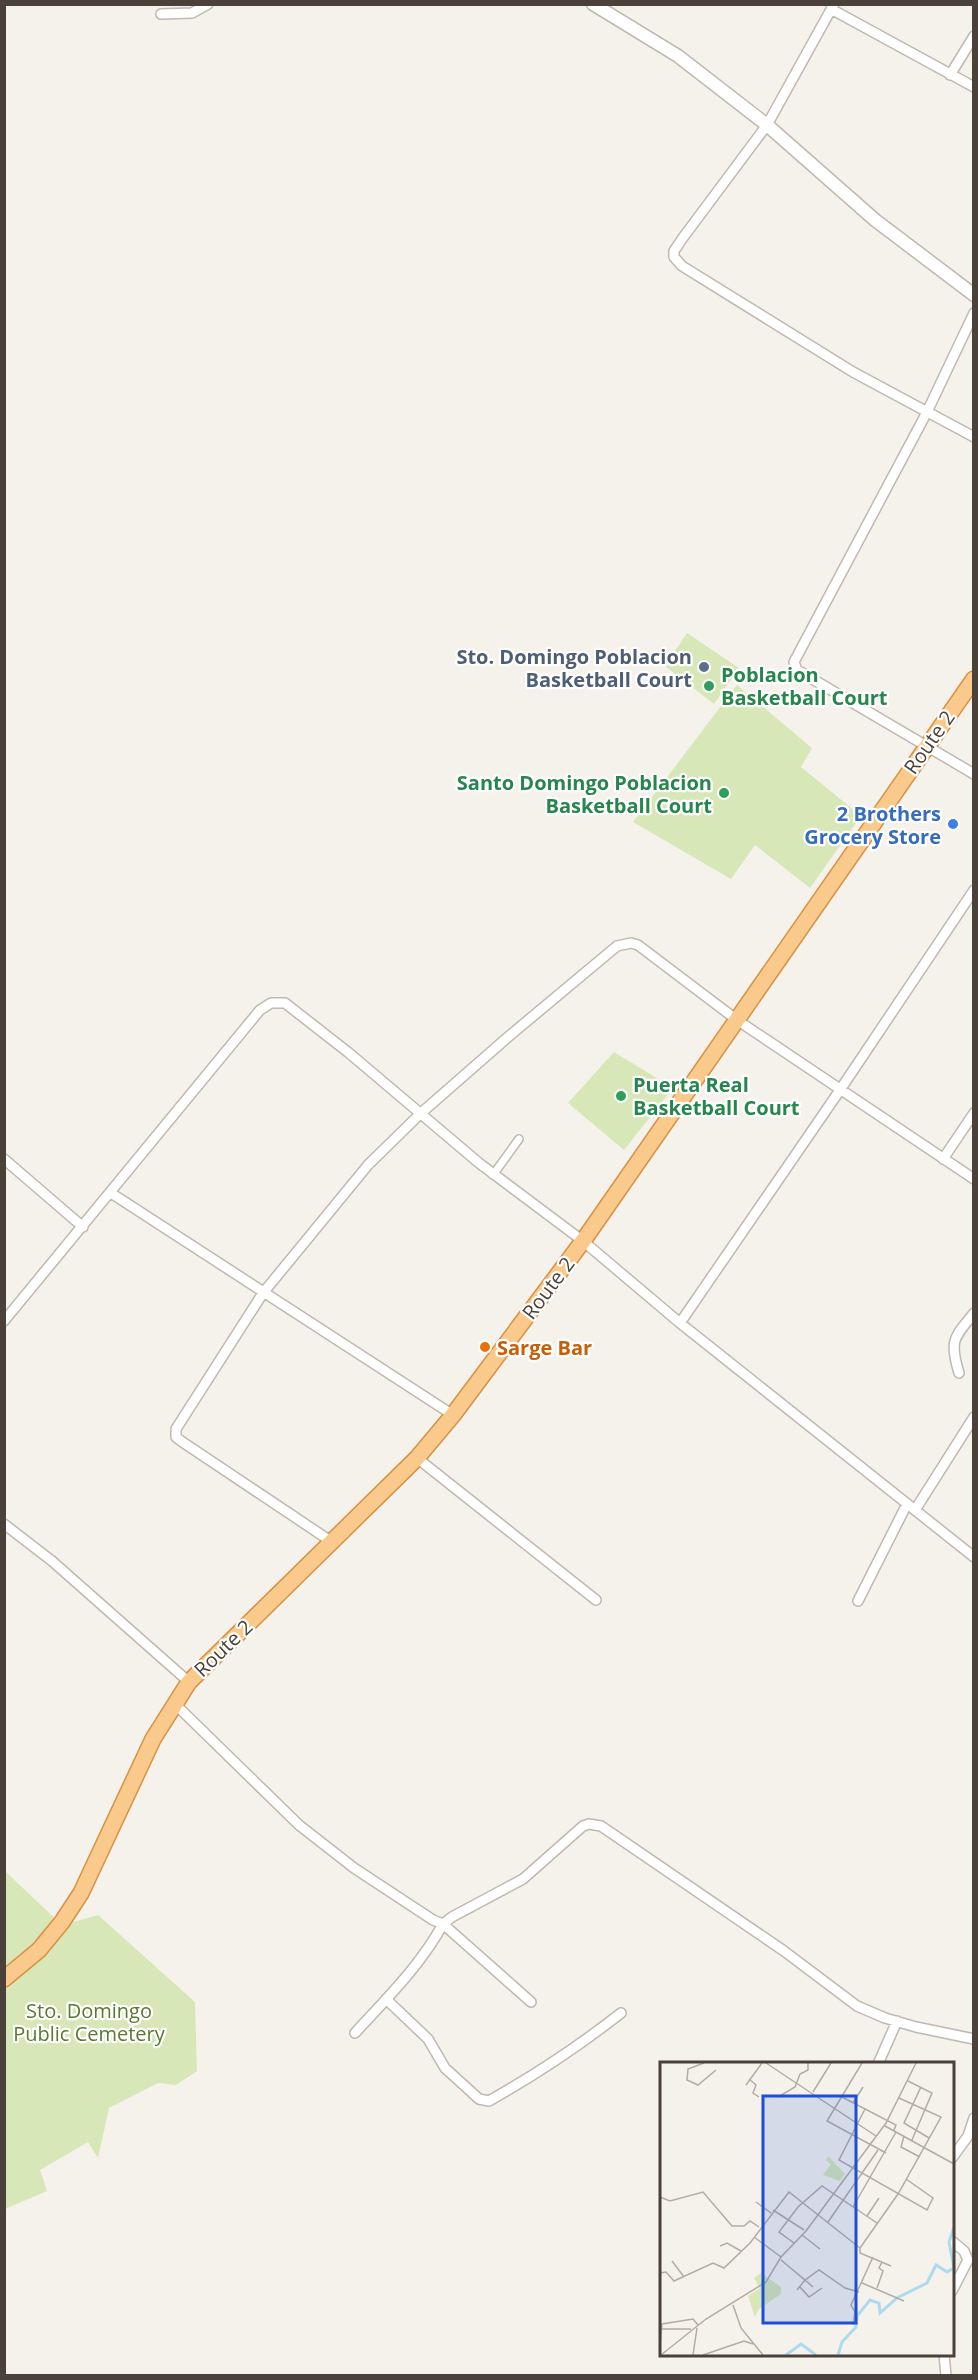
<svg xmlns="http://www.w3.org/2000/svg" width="978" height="2380" viewBox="0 0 978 2380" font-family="'Open Sans',sans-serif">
  <rect width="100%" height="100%" fill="#f5f2ec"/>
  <path fill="#d7e7b7" d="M687,633L739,668L714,704L665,666Z
    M737,685L812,748L801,767L861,816L810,888L755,845L731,879L633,822Z
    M614,1052L673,1088L624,1150L568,1103Z
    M4,1870L62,1925L98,1915L195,2002L197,2071L176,2085L158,2083L109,2108L98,2158L88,2142L40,2170L47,2191L5,2209Z"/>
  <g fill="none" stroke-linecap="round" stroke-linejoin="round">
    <defs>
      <path id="pedestrian" d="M493,1175L519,1139"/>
      <path id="minor" d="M834,4L767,125L682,239L674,251V257L682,266L853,372L974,437
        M831,9L974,87
        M161,14L192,13L208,4
        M950,75L974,36
        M974,313L927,412L794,662L797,670L974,774
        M4,1159L83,1227
        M943,1159L974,1113
        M111,1193L453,1415
        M4,1321L260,1010L271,1003H285L349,1053L479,1163L583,1241L680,1323L974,1557
        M680,1323L840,1090L974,890
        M959,1373C949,1340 954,1338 974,1313
        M417,1458L596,1600
        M915,1510L974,1417
        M4,1524L52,1561L189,1682
        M332,1542L181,1441L176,1437V1429L263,1293L368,1165L420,1114L508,1037L617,946L631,943L638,945L737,1020L974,1179
        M858,1601L907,1504
        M174,1703L299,1825L354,1868L433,1920L443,1924L452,1917L523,1879L583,1826L589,1824L601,1826L784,1951L857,2006L885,2018L916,2027L974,2039
        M386,1999L428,2039L445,2068L479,2099L489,2101C535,2075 579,2046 621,2013
        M355,2033C387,1998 420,1966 443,1924L531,2002
        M878,2064L897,2021
        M952,2158L968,2136L974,2118
        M952,2241L964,2251L968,2260L952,2291
        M944,2354L946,2376"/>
      <path id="tertiary" d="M593,4L678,56L767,125L875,220L974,295"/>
      <path id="trunk" d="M4,1979L39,1950L62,1922L81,1893L153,1739L189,1682L417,1458L453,1415L583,1241L974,679"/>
    </defs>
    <use href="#pedestrian" stroke="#c1b8af" stroke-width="10"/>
    <use href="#minor" stroke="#c1b8af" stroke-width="12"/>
    <use href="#tertiary" stroke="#c1b8af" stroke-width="15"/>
    <use href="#trunk" stroke="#d89144" stroke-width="18"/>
    <use href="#pedestrian" stroke="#fff" stroke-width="7"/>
    <use href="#minor" stroke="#fff" stroke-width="9"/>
    <use href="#tertiary" stroke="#fff" stroke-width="12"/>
    <use href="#trunk" stroke="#f9ca8b" stroke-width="15"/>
  </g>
  <circle fill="#5c6f8a" stroke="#fff" stroke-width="2" cx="704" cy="667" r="6"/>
  <g fill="#2e9e5b" stroke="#fff" stroke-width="2">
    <circle cx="709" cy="686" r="6"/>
    <circle cx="724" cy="793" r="6"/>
    <circle cx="621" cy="1096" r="6"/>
  </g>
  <circle fill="#3f7fe0" stroke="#fff" stroke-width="2" cx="953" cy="824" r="6"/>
  <circle fill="#e8710a" stroke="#fff" stroke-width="2" cx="485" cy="1347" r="6"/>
  <g text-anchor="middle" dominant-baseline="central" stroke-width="4.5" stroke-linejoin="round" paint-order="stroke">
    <g font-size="20" font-weight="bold" fill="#4e5e75" stroke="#fff" text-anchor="end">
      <text x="692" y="656">Sto. Domingo Poblacion<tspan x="692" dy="23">Basketball Court</tspan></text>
    </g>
    <g font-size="20" font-weight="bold" fill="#27864d" stroke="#fff" text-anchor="start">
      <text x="721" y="674">Poblacion<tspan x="721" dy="23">Basketball Court</tspan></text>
      <text x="712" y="782" text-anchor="end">Santo Domingo Poblacion<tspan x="712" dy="23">Basketball Court</tspan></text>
      <text x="633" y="1084">Puerta Real<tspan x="633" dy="23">Basketball Court</tspan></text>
    </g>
    <g font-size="20" fill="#4a423a" stroke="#fff">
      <text transform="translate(929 742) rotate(-55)">Route 2</text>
      <text transform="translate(548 1288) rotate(-53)">Route 2</text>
      <text transform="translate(223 1648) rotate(-44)">Route 2</text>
    </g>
    <g font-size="20" font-weight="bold" fill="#366cbe" stroke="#fff" text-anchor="end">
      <text x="941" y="813">2 Brothers<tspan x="941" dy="23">Grocery Store</tspan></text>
    </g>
    <g font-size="20" font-weight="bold" fill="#c56008" stroke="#fff" text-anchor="start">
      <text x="497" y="1347">Sarge Bar</text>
    </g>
    <g font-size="20" fill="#547b2e" stroke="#fff">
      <text x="89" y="2010">Sto. Domingo<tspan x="89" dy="23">Public Cemetery</tspan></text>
    </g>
  </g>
  <g transform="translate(660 2062)">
    <rect width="294" height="294" fill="#f5f2ec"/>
    <path d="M168,94L185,112L180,119L163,113L171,102L166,98ZM101,211L121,225V232L99,247L95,255L88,234L100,226L94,216Z" fill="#d7e7b7"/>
    <path fill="none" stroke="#acdbef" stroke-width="3" d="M294,165L289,180L294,206M126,293L141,282L156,293M178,293L182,280L196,265L197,254L210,238L219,241L220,251L237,236L267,221L276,203L287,210L294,206"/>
    <path fill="none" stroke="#b1aca5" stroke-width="1.5" d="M44,1L28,7L27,18L38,23L56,8M106,1L216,74M202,1L167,59L226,91M89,17L96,23L93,31L99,35M248,19L272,31L252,78M86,23L102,1M261,25L244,61L269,76M153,30L171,1M118,35L135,25L140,12L148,8V1M182,35L236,63L234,68M193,41L203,25M205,47L179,98L267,148L273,136L246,117M225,64L294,102M244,74L241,85L260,95M0,135L10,139L43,130L72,164H84L90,159L99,165M96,140L111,151M193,145L236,70M113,148L144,168M207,154L219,136M168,160L218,88M142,173L160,187M94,175L121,195M134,181L119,170L138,145L162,124L217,161M60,184L67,181L81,189M200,186L238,132L281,55L239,36M121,198L145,218L159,208L185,226L199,230M12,199L24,215M0,211L6,210L14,219L53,201L64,206L90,181L129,130L200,186V191L231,204M202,221L244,239M140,225L149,235L162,226M217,226L223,209L219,206L222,200M137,228L145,218L153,225M73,243L81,266L103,293M193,263L195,250L191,243L213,195M2,267H31M0,283L2,262L33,257L38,263M1,293L46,257L106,220L121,195L146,169L226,61L256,1M33,293L37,266M43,293L84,279L93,282"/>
    <path fill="#1d4ed8" fill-opacity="0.15" stroke="#1d4ed8" stroke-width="3" d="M103,34H196V261H103Z"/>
    <rect width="294" height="294" fill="none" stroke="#4a423a" stroke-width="3"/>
  </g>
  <rect width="978" height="2380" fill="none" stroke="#4a423a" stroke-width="12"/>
</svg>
